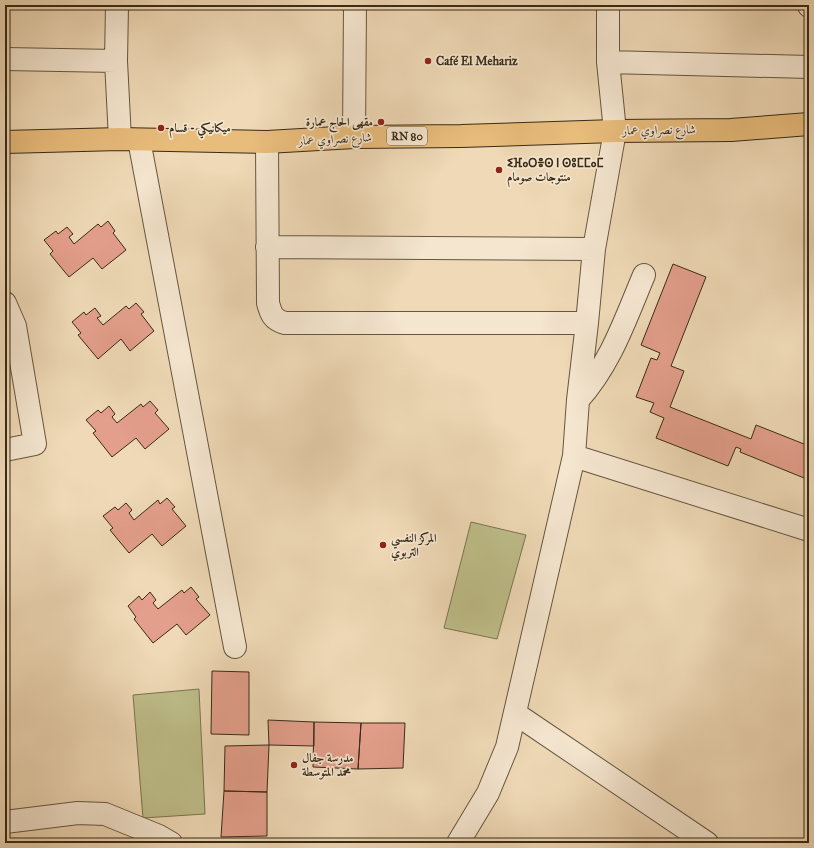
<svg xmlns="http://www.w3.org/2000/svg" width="814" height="848" viewBox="0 0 814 848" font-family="'IM FELL Great Primer',Amiri,'Noto Sans Tifinagh',serif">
  <rect width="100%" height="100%" fill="#efd9b6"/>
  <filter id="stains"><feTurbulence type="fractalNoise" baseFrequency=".005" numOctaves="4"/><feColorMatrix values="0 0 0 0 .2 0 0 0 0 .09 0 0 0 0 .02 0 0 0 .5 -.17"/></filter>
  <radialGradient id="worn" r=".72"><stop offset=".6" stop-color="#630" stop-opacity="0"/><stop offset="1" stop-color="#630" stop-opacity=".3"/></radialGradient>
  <path fill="#bebe8a" stroke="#7c7450" d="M471,522L526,535L497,639L444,628Z
    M199,689L205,814L143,818L133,695Z"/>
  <path fill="#e49f8c" stroke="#392a16" d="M108,221L115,231L113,233L126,250L102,269L93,258L69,277L50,254L53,251L44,240L56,231L58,234L67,227L73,234L69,237L74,244L98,224L101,227Z
    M673,264L706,277L671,366L684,371L670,407L751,439L756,425L809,446V480L740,452L741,449L736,447L728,466L656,438L664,418L650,412L654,403L636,397L651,358L657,360L660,353L641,345Z
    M136,303L144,312L141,314L154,331L130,351L121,339L98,359L78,335L81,333L72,322L84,312L86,315L95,308L101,316L97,318L103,325L126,306L129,309Z
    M150,401L158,410L155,413L169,429L145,449L136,438L112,457L93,433L96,431L86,420L98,410L101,413L109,406L115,414L112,417L117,423L141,404L143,407Z
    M167,498L175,507L172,509L186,526L162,546L152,534L129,553L110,530L113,528L103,516L115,507L118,510L126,503L132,510L129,513L134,520L158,500L160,504Z
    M191,587L199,597L196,599L210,615L186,635L177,624L153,643L134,619L136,617L128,606L139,596L142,600L150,592L156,600L153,603L158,609L182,590L184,593Z
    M212,671L249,672V735L211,734Z
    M268,720L314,722V746L269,745Z
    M314,722L361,723L358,769L313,767Z
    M361,723H405L403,768L358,769Z
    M269,745L267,792L224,791L225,746Z
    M224,791L267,792V836L221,837Z"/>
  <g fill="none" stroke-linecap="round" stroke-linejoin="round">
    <defs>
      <path id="minor" d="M117,5L116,61L120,139
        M809,5V6
        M5,59L116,61
        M608,62L809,67
        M354,137L355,5
        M139,140L235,647
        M267,142L268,303C271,314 273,320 285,323H587
        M267,247L594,249
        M5,303L15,326L35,444L5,450
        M578,400C611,363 625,320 644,275
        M574,456L809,530
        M516,714L707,843
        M5,822L78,813L105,814L159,836L171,843
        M458,843L488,793L507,747L574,456L578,400L587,323L594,249L615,131L608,62V5"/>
      <path id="major" d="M5,142L120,139L267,142L354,137L461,136L615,131L731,130L809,124"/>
    </defs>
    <use href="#minor" stroke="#66563e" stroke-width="24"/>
    <use href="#major" stroke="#392a16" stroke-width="24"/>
    <use href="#minor" stroke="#f5e6d0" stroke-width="22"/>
    <use href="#major" stroke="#e8bc7b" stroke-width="22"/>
  </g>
  <g fill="#8f2418" stroke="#f5e6d0" stroke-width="1.5">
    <circle cx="428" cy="61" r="4"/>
    <circle cx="381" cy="122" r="4"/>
    <circle cx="161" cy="128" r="4"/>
    <circle cx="499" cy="170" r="4"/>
    <circle cx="383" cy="545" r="4"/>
    <circle cx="294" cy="765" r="4"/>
  </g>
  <g text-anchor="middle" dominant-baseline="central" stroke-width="3.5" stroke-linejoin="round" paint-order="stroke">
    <rect fill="#f5e6d0" stroke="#71624e" stroke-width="1" x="387" y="127" width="40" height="18" rx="3"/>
    <g font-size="11" font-weight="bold" fill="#392a16">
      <text x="407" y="136">RN 80</text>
    </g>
    <g font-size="12" font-weight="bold" fill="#392a16" stroke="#f5e6d0" text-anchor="start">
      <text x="436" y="61">Café El Mehariz</text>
      <text x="373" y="122" text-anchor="end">مقهى الحاج عمارة</text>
      <text x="169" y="128">ميكانيكي - قسام</text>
      <text x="507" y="163">ⵉⴼⴰⵔⴻⵙ ⵏ ⵙⵓⵎⵎⴰⵎ<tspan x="507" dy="14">منتوجات صومام</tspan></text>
      <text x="391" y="538">المركز النفسي<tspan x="391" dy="14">التربوي</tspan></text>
      <text x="302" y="758">مدرسة جفال<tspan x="302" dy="14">محمد المتوسطة</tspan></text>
    </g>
    <g font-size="12" fill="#392a16" stroke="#f5e6d0">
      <text transform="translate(659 130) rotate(-1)">شارع نصراوي عمار</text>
      <text transform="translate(335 139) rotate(-3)">شارع نصراوي عمار</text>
    </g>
  </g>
  <rect width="814" height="848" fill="none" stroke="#efd9b6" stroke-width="20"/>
  <rect x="6" y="6" width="802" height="836" fill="none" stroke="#392a16" stroke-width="2"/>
  <rect x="10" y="10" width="794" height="828" fill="none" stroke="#392a16"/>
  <rect width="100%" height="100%" filter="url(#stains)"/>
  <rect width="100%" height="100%" fill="url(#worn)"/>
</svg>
